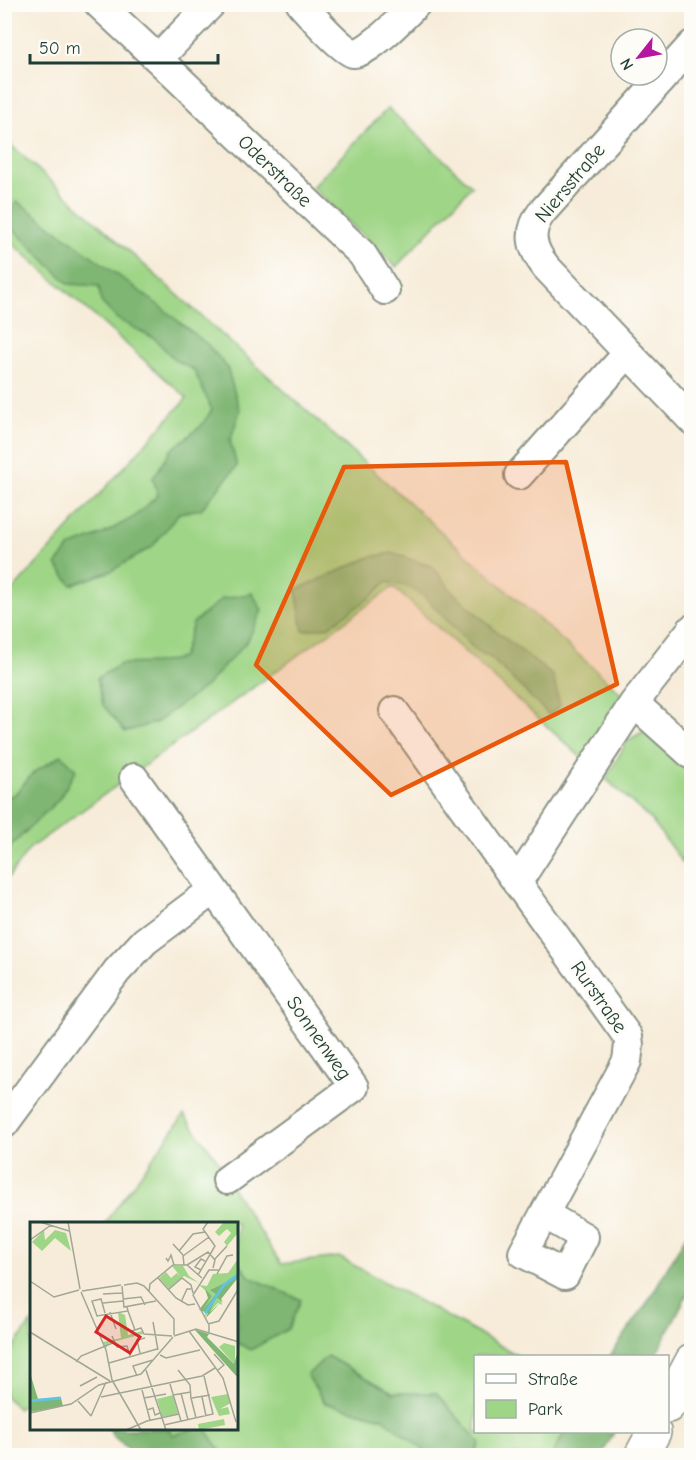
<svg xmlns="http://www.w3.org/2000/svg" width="696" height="1460" viewBox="0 0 696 1460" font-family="'Comic Neue',sans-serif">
  <rect width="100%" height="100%" fill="#fdfcf7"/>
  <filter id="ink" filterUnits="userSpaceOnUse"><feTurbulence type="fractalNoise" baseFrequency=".0167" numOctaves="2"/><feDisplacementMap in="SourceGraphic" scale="12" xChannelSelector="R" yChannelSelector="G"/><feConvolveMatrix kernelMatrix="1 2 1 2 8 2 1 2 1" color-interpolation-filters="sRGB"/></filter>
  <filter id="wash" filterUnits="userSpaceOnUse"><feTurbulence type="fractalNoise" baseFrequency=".008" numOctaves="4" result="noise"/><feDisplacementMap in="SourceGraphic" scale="24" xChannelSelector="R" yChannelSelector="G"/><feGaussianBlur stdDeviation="1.35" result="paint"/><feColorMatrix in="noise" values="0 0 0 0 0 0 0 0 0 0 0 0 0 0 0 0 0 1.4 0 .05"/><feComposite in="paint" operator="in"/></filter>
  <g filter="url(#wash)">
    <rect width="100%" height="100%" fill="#f7ecd9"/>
    <path fill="#9fd586" stroke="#5f895d" stroke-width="1.5" d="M388,108L472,186L396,267L312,187Z
      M4,139L622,694L583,759L393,587L30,848L5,882V584L12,591L187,398L5,237Z
      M642,732L657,735L691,766V874L651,820L606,779L627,741Z
      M184,1115L226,1171L234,1191L281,1264L339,1257L519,1356H476V1432H565L552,1455H150L117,1429L237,1428V1223H105Z
      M31,1323V1397L18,1409L5,1396V1359Z"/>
    <path fill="#7fb673" stroke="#4f7a54" stroke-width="1.5" d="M17,201L157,304L208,345L227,367L240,411L230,441L237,466L201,509L179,513L152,547L111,571L72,585L56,565L70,547L103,534L134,517L158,495L153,478L171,450L201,426L212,410L194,370L175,360L154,338L117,319L101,302L99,286L69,284L5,221V218Z
      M392,553L433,567L451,590L496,631L553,676L560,706L549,715L491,658L475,650L424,596L409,587L386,582L371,597L328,627L303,631L296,590L370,557Z
      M252,593L262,610L248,640L206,686L157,722L125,732L103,705L97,678L121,664L156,663L182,658L193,623L222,599Z
      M62,755L76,770L59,799L5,852V797L14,795L34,772Z
      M691,1227V1287L655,1356H610L647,1303Z
      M237,1261L250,1277L301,1300L288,1329L251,1350L237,1343Z
      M327,1356L394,1393H436L480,1443L475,1455H430L383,1418L325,1403L307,1375Z
      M110,1429H168L173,1435L195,1429H206L224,1455H136L112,1435Z
      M565,1432H614L602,1455H552Z"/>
  </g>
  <g filter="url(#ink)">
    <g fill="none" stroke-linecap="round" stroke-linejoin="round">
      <defs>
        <path id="minor" d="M99,4L158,59L211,4
          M301,4C310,14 343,51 353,53C367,55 405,15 416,4
          M692,45L542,212C527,232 531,248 546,267L692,420
          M158,59L362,254L385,290
          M519,475L627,354
          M634,703L692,755
          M394,711L628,1037L629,1045L627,1061L523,1253L565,1275L584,1237L544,1214
          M134,778L354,1087L227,1180
          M517,883L634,703L692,629
          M4,1124L117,971L145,941L213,890"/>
        <path id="major" d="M668,1406L692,1361
          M641,1456L654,1432"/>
      </defs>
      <use href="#minor" stroke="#8b9486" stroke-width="32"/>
      <use href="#major" stroke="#8b9486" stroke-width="36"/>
      <use href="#minor" stroke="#fff" stroke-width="28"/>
      <use href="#major" stroke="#fff" stroke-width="33"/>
    </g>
  </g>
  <path fill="#e8590c" fill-opacity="0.2" stroke="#e8590c" stroke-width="4.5" stroke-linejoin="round" d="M566,462L617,684L391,795L256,665L344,467Z"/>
  <g text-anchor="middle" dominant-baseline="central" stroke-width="6" stroke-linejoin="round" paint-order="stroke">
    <g font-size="20" fill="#1f3d34" stroke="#fdfcf7">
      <text transform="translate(275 171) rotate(44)">Oderstraße</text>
      <text transform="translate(570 183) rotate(-50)">Niersstraße</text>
      <text transform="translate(599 997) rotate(55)">Rurstraße</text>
      <text transform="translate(319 1038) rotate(55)">Sonnenweg</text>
    </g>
  </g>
  <g transform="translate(30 1222)">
    <rect width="208" height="208" fill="#f7ecd9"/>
    <path d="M194,0H208V11L197,24L194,20L201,11L197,7L189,14L185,10ZM14,8L15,18L25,8L36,11L41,29L25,16L12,29L2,20ZM208,37V56L191,77L192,83L188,81L175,95L176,87H173L182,74L169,63L177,64L183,52L198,51ZM142,44H153L159,54L169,61L154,54L139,67L129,56L136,50L141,56L147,51L151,55ZM88,90L95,93L98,113L112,109L113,112L79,121L76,126L73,120L91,116ZM194,121L205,124V143L189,125ZM198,172L201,181L190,187L198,185L200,192L189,194L181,175ZM143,173L148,192L132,195L127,177ZM194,197L195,203L169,208L168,202Z" fill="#9fd586"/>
    <path d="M208,55L191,77L193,80L186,75L180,90L190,81L176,96L178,91L169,88L178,76L175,67L182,74L173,88L186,72L180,68ZM164,107L179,112L177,115L204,142L208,129V156ZM0,151L8,177L31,176L33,184L0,190Z" fill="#7fb673"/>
    <path fill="none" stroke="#60c3df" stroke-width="3" d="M175,91L194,63L209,52M0,179L31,176"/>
    <path fill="none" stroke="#a1a697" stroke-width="1.5" d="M10,0L39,9M38,0L50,67M0,18L21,3M143,22L153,33L154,43M149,29L163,12L175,10M153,34L179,15M136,36L138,39L141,33L144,43M184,38L197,24M157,43L178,30L185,38L183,46M171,48L165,45L171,37L175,39M187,52L197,34L203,33M168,53L185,24L173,7L178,0M128,56L146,76L158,83L165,82M0,59L24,75L49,68M94,63L107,61L114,64L144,97V113M92,64L94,85L126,79M138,68L152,56L161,63L163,71M52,69L91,63M51,70L76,128L82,158M119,70L120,62L143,43H157L172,56M73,72L92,71M93,77L111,75L115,83M151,80L157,67H161M73,81L93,79M98,89L105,108L101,109M80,90L86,107M75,91L71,77L62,79L67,94L98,89L97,85M123,100L128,128M178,102L189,99L209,66M105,108L111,106L114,112L142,114M159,109L193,156L206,200M0,110L80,159M179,112V103L163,73L179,48H189M82,114L87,125L97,124L100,134M144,114L166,107L209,120M110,131L107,118L115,116M184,132L194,143L188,148M130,133L136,136L170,128M46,140L51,134L85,120M79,141L127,127M116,148L136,208M148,148L160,163L161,177M107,154L103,144L123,138M82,158L111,208M140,162L151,199M50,164L67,155M112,168L120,198M151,171L158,198M143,173L161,170M71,175L172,154L185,146M172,175L176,194M114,176L136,172M161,176L166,196M162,176L180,173M48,179L61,194M117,188L123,186L125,193L130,191M0,191L41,182L69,163L111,152L143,115M61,194L76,160M134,203L183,192L174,154M96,208L117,199L149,192"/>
    <path fill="#d62828" fill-opacity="0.15" stroke="#d62828" stroke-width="3" d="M76,94L110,115L100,131L66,110Z"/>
    <rect width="208" height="208" fill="none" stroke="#1f3d34" stroke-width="3"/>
  </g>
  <rect width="696" height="1460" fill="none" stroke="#fdfcf7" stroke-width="24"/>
  <rect x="474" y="1355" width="195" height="78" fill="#fdfcf7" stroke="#a4b0a9" stroke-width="1.5"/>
  <rect x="486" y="1374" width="30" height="9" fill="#ffffff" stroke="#a4b0a9" stroke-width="1.5"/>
  <text x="528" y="1385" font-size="18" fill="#1f3d34">Straße</text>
  <rect x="486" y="1400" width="30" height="18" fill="#9fd586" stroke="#a4b0a9" stroke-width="1.5"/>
  <text x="528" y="1415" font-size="18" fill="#1f3d34">Park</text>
  <g transform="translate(639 57) rotate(239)"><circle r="28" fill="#fdfcf7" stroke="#a4b0a9" stroke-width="1.5"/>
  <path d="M0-4.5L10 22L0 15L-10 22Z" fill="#b5179e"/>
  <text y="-9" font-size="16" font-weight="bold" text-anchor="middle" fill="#1f3d34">N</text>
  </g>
  <path d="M30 54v9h188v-9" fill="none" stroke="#1f3d34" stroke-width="3"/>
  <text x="39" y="54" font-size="18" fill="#1f3d34" stroke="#fdfcf7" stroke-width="4.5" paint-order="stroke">50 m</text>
</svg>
